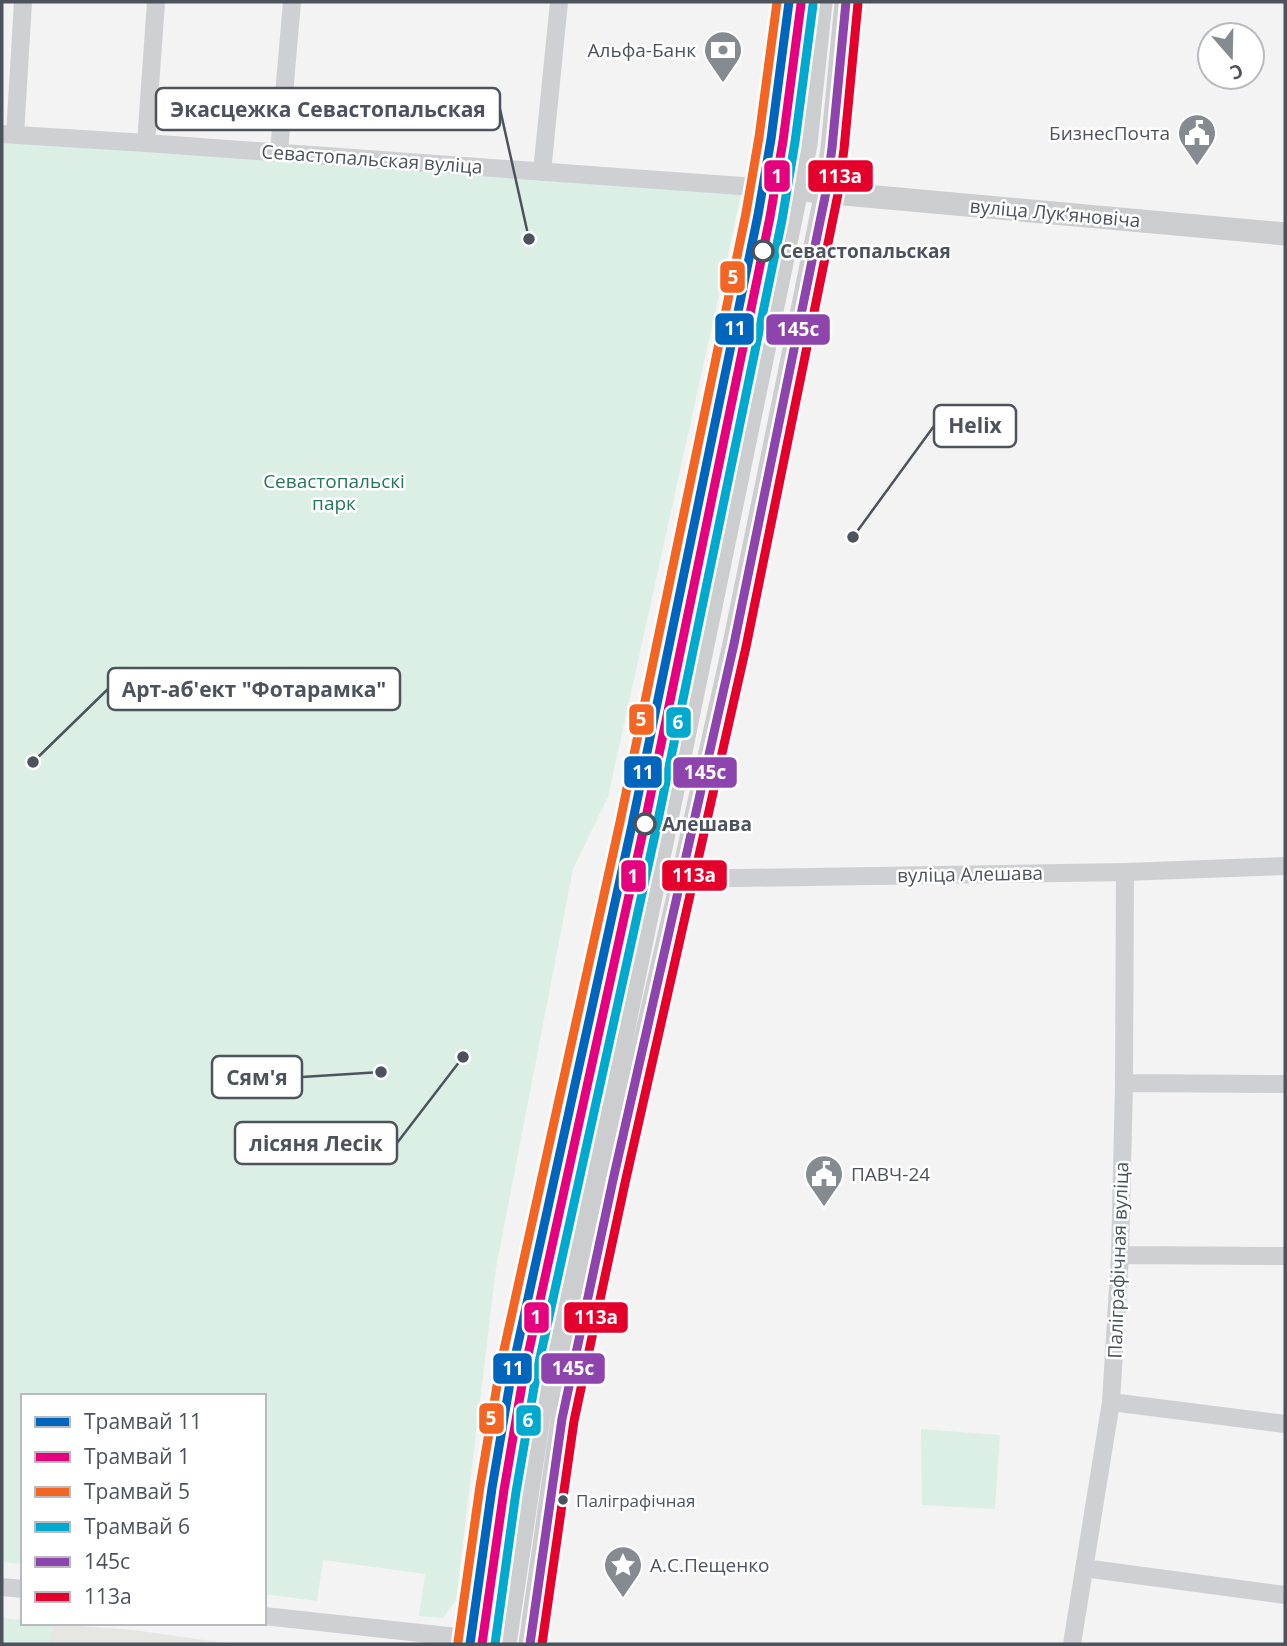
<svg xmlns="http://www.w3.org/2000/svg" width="1287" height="1646" viewBox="0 0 1287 1646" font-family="'Open Sans',sans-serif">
  <rect width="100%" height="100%" fill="#f3f3f3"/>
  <path fill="#e6e6e2" d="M53,1624L134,1630L232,1644H48Z"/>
  <path fill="#dbefe5" d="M2,137L742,190L608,797L573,869L496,1268L456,1600L443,1618L419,1616L425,1574L323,1560L317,1601L264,1594V1396H23V1564L2,1562Z
    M921,1429L1000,1435L995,1509L922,1505Z
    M2,1618L23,1620V1623L53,1624L48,1644H2Z"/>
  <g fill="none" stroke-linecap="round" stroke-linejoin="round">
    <path stroke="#ced0d3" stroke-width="18" d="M2,134L146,143L797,190
      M15,135L23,2
      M146,143L156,2
      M279,152L292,2
      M542,172L559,2
      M656,868L707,878H739L1125,872L1285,866
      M1124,1083L1285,1084
      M1120,1255L1285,1256
      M1111,1402L1285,1424
      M1084,1568L1285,1595
      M2,1587L23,1589
      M264,1616L448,1636L496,1644
      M1072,1644L1111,1402L1120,1255L1124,1083L1125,872"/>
    <path stroke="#cbcdcf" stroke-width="23" d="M811,191L1285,234
      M505,1644L539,1416L592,1182L797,190L806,144L821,2
      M530,1644L562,1419L613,1180L683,874L734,644L826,192L832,148L846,2"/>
    <defs>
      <path id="bus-1" d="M530,1644L562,1419L613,1180L734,644L826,192L832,148L846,2"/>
      <path id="bus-2" d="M542,1644L574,1421L625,1183L746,647L838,194L844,149L858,3"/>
    </defs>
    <use href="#bus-1" stroke="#fff" stroke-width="14"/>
    <use href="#bus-2" stroke="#fff" stroke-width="14"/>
    <use href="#bus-1" stroke="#8e44ad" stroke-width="9"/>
    <use href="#bus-2" stroke="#e4002b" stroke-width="9"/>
    <defs>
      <path id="tram-1" d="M470,1644L492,1488L512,1371L632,825L758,215L771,139L789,2"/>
      <path id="tram-2" d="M482,1644L504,1490L524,1373L644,827L770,217L783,141L801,4"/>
      <path id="tram-3" d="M458,1642L480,1486L500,1368L620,822L746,213L759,137L777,2"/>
      <path id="tram-4" d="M495,1644L516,1492L536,1376L656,830L782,220L795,142L813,5"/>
    </defs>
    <use href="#tram-1" stroke="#fff" stroke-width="14"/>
    <use href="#tram-2" stroke="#fff" stroke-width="14"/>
    <use href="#tram-3" stroke="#fff" stroke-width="14"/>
    <use href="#tram-4" stroke="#fff" stroke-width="14"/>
    <use href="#tram-1" stroke="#0065bd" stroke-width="9"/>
    <use href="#tram-2" stroke="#e5007d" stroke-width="9"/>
    <use href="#tram-3" stroke="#f26522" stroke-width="9"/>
    <use href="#tram-4" stroke="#00a9ce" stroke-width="9"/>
  </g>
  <defs>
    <symbol id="bank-pin" viewBox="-11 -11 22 30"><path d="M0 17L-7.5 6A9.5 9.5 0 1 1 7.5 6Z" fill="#868b92" stroke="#fff"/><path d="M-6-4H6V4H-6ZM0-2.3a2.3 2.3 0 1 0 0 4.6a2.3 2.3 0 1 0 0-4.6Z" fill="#fff"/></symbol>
    <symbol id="civic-pin" viewBox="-11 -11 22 30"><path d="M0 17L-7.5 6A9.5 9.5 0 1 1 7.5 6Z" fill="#868b92" stroke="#fff"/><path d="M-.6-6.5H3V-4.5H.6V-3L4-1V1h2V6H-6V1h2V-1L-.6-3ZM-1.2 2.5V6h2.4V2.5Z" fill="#fff"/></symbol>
    <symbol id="sight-pin" viewBox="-11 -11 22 30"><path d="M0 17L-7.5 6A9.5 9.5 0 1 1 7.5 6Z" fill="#868b92" stroke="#fff"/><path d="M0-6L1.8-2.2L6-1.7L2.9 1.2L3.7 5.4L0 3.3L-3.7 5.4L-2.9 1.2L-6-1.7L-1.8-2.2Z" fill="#fff"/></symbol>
  </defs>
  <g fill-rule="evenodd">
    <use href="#bank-pin" x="701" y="28" width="44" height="60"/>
    <use href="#civic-pin" x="1175" y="111" width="44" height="60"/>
    <use href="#civic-pin" x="802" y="1152" width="44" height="60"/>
    <use href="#sight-pin" x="601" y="1543" width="44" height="60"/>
  </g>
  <g fill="#fff" stroke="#4c535d" stroke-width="3.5">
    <circle cx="763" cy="251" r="10"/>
    <circle cx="645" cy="824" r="10"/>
  </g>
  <circle fill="#4c535d" stroke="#fff" stroke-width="2.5" cx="563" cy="1500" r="6"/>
  <g text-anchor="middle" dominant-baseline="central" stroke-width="5" stroke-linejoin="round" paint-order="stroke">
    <g font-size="17" fill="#4c535d" stroke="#fff" text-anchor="start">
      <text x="576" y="1500">Паліграфічная</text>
    </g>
    <g font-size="19" fill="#4c535d" stroke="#fff" text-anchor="end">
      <text x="696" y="50">Альфа-Банк</text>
      <text x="1170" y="133">БизнесПочта</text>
      <text x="851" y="1174" text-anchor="start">ПАВЧ-24</text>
      <text x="650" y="1565" text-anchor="start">А.С.Пещенко</text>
    </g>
    <g font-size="19" fill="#4c535d" stroke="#fff">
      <text transform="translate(372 159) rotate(4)">Севастопальская вуліца</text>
      <text transform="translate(1055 213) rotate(5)">вуліца Лукʼяновіча</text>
      <text transform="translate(970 874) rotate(-1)">вуліца Алешава</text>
      <text transform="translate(1118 1260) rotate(-88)">Паліграфічная вуліца</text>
    </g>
    <g font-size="19" font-weight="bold" fill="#4c535d" stroke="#fff" text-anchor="start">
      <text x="780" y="251">Севастопальская</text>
      <text x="662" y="824">Алешава</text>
    </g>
    <g font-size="19" fill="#247758" stroke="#fff">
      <text x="334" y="481">Севастопальскі<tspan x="334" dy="22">парк</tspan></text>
    </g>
  </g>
  <path fill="none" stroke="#4c535d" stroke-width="2.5" d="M529 239L500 109M853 537L934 426M33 762L108 689M381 1072L302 1077M463 1057L397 1143"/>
  <g fill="#4c535d" stroke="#fff" stroke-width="2.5">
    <circle cx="529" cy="239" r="7"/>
    <circle cx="853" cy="537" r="7"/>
    <circle cx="33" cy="762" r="7"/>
    <circle cx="381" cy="1072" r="7"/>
    <circle cx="463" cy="1057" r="7"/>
  </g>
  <g fill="#fff" stroke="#4c535d" stroke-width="2.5">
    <rect x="156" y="88" width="344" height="42" rx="7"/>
    <rect x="934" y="405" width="82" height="42" rx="7"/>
    <rect x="108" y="668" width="292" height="42" rx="7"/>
    <rect x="212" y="1056" width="90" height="42" rx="7"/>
    <rect x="235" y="1122" width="162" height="42" rx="7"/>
  </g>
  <g font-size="21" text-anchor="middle" font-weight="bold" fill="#4c535d">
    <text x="328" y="117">Экасцежка Севастопальская</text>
    <text x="975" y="433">Helix</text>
    <text x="254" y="697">Арт-аб'ект "Фотарамка"</text>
    <text x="257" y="1085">Сям'я</text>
    <text x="316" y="1151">лісяня Лесік</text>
  </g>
  <g stroke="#fff" stroke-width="2.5">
    <rect x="807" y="159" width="67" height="34" rx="7" fill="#e4002b"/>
    <rect x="763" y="159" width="28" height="34" rx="7" fill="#e5007d"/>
    <rect x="719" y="260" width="27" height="34" rx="7" fill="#f26522"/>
    <rect x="714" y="312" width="41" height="34" rx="7" fill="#0065bd"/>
    <rect x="765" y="313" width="66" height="33" rx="7" fill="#8e44ad"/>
    <rect x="628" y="703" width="27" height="33" rx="7" fill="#f26522"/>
    <rect x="665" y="706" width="27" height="33" rx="7" fill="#00a9ce"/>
    <rect x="623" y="755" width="40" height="34" rx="7" fill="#0065bd"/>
    <rect x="672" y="756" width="66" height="33" rx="7" fill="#8e44ad"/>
    <rect x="661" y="859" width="67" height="33" rx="7" fill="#e4002b"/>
    <rect x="620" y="859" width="27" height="34" rx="7" fill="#e5007d"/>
    <rect x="563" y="1301" width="66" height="33" rx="7" fill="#e4002b"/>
    <rect x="523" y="1301" width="27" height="33" rx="7" fill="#e5007d"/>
    <rect x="492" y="1352" width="41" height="33" rx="7" fill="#0065bd"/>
    <rect x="540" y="1352" width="66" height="33" rx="7" fill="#8e44ad"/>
    <rect x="478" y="1402" width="27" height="33" rx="7" fill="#f26522"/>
    <rect x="515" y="1404" width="27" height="33" rx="7" fill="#00a9ce"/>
  </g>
  <g font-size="19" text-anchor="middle" font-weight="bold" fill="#fff">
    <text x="840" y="183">113а</text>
    <text x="777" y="183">1</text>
    <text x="733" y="284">5</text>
    <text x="735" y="335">11</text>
    <text x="798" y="336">145с</text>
    <text x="641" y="726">5</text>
    <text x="678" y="729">6</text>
    <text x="643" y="779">11</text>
    <text x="705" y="779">145с</text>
    <text x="694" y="882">113а</text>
    <text x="633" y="883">1</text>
    <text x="596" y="1324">113а</text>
    <text x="536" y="1324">1</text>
    <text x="513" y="1375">11</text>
    <text x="573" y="1375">145с</text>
    <text x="491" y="1425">5</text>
    <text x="528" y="1427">6</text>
  </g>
  <rect width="1287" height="1646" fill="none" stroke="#4c535d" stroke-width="7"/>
  <rect x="21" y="1394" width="245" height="231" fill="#ffffff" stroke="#b7babe" stroke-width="2"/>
  <rect x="35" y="1417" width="35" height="10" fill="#0065bd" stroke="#b7babe" stroke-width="2"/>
  <text x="84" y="1429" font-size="21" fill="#4c535d">Трамвай 11</text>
  <rect x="35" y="1452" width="35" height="10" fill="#e5007d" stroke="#b7babe" stroke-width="2"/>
  <text x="84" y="1464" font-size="21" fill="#4c535d">Трамвай 1</text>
  <rect x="35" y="1487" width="35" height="10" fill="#f26522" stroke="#b7babe" stroke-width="2"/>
  <text x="84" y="1499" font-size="21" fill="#4c535d">Трамвай 5</text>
  <rect x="35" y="1522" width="35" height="10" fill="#00a9ce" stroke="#b7babe" stroke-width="2"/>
  <text x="84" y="1534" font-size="21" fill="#4c535d">Трамвай 6</text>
  <rect x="35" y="1557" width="35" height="10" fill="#8e44ad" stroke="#b7babe" stroke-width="2"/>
  <text x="84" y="1569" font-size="21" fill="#4c535d">145с</text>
  <rect x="35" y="1592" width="35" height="10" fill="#e4002b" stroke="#b7babe" stroke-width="2"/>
  <text x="84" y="1604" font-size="21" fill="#4c535d">113а</text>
  <g transform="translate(1231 56) rotate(160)"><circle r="33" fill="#ffffff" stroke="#b7babe" stroke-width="2"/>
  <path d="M0-5L12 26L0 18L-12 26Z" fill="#868b92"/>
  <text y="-10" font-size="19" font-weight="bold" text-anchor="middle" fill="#4c535d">С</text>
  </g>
</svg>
